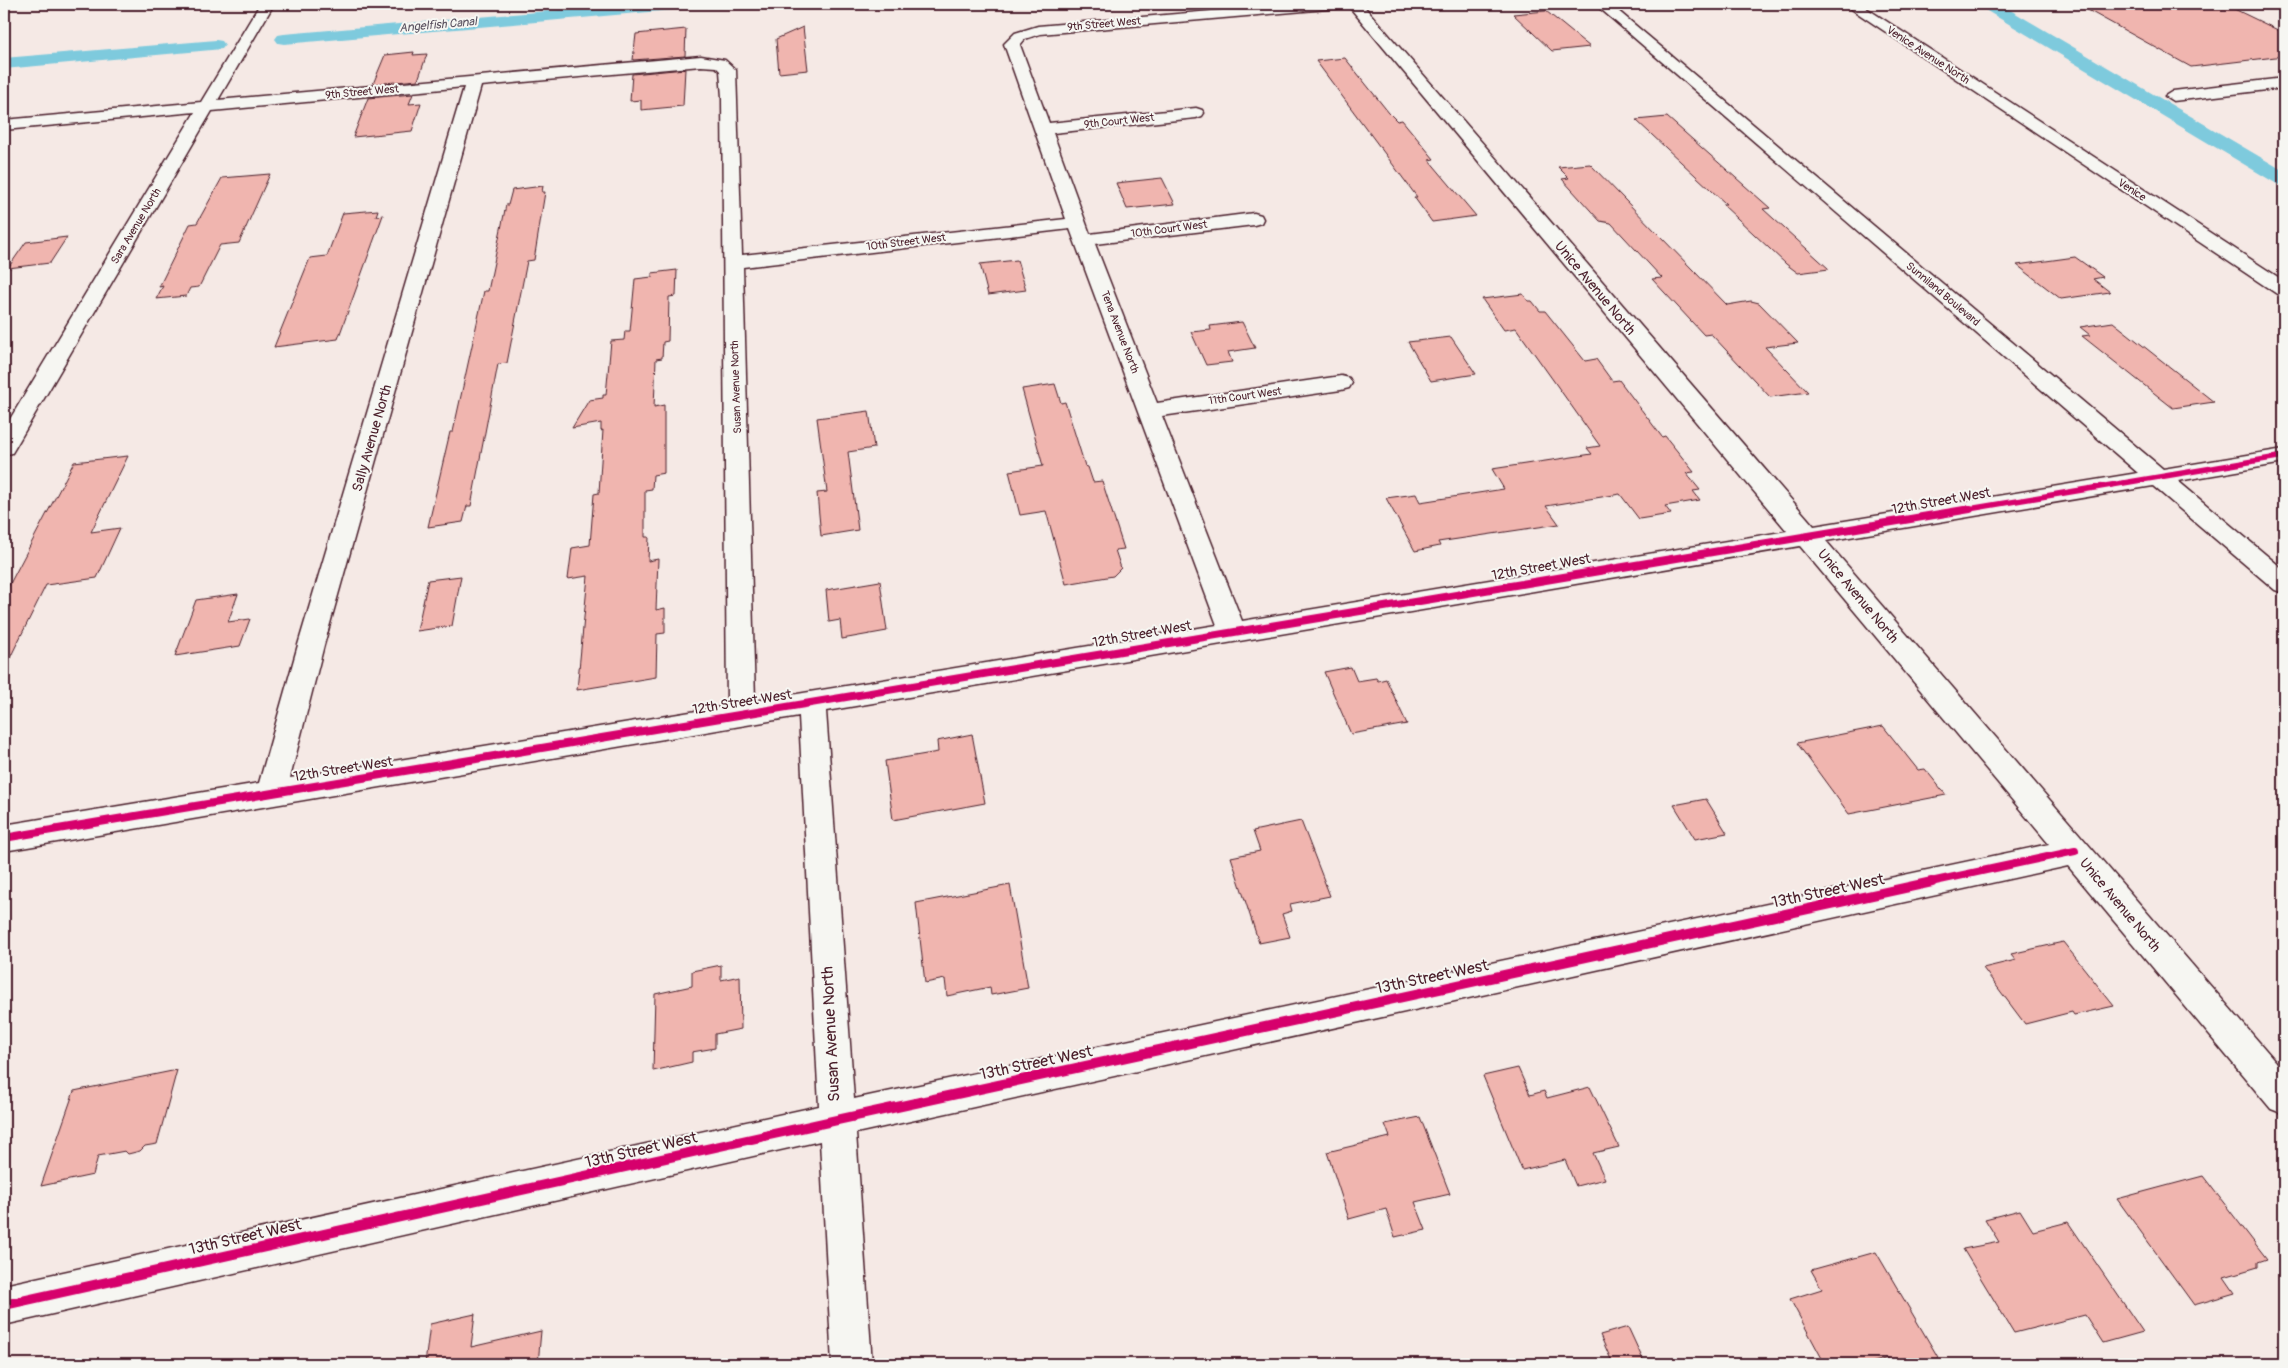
<svg xmlns="http://www.w3.org/2000/svg" width="2288" height="1368" viewBox="0 0 2288 1368" font-family="Pangolin,sans-serif">
  <rect width="100%" height="100%" fill="#f5e9e5"/>
  <filter id="ink" filterUnits="userSpaceOnUse"><feTurbulence type="fractalNoise" baseFrequency=".02" numOctaves="2"/><feDisplacementMap in="SourceGraphic" scale="10" xChannelSelector="R" yChannelSelector="G"/><feConvolveMatrix kernelMatrix="1 2 1 2 8 2 1 2 1" color-interpolation-filters="sRGB"/></filter>
  <g filter="url(#ink)">
    <g fill="none" stroke-linecap="round" stroke-linejoin="round">
      <path fill="#7ecadd" fill-rule="evenodd" d="M627,4H691L689,8L683,9L284,44L278,43L275,39L278,35L284,34Z
        M1980,4H2000L2284,171V186L2277,184L1982,8Z
        M216,40L222,41L225,45L222,49L4,69V58Z"/>
    </g>
    <path fill="#f0b5af" stroke="#4a1f2b" d="M2140,4H2224L2284,33V56L2191,67L2086,9Z
      M1546,11L1590,47L1552,51L1513,14Z
      M803,27L808,70L779,73L776,39Z
      M686,29L685,56L633,60L636,34Z
      M414,52L413,55L427,54L418,80L373,84L385,55Z
      M1345,58L1389,113L1397,121L1402,120L1434,159L1429,160L1476,216L1432,222L1414,197H1417L1316,61Z
      M685,69L683,106L641,110V100L630,101L632,74Z
      M413,94L409,104L421,103L412,131L353,137L368,98Z
      M1667,117L1770,208L1763,209L1829,269L1798,273L1786,264L1722,204H1726L1636,120Z
      M1590,164L1727,305L1751,301L1759,303L1798,343L1765,347L1808,392L1770,397L1711,334L1704,335L1652,279L1662,278L1611,223L1600,221L1562,179L1569,178L1558,167Z
      M270,174L239,243L220,245L199,287L190,288L186,296L156,299L163,286L159,287L190,224L197,223L222,178Z
      M1162,178L1175,204L1127,209L1116,183Z
      M543,186L542,192H545L534,260L527,261L507,363L498,364L471,506H467L463,522L428,527L450,432H453L484,291H488L506,205H508L512,190Z
      M378,210L376,216L383,215L338,339L274,347L310,258L327,256L343,213Z
      M67,237L50,263L8,268L26,242Z
      M2075,257L2103,277L2093,279L2110,292L2061,299L2017,265Z
      M1017,260L1026,290L988,295L980,264Z
      M677,270L676,296L669,297L668,341L663,342L662,358L656,359L654,407L664,405V473L653,475L652,489L645,490V537H649L648,561L658,559L656,610L665,608V633L657,634L656,677L577,690L588,576L568,579L572,548L590,545L594,494L599,493L603,430L601,431V423L572,428L589,400L603,398V395H606L611,341L624,340L625,331H630L635,279L652,277V273Z
      M1523,294L1528,301H1532L1540,311H1545L1585,361L1596,359L1612,381L1619,380L1662,437L1665,436L1694,472L1686,473L1700,490L1693,491L1700,500L1665,506L1671,514L1639,519L1620,494L1546,506L1559,524L1438,542L1440,546L1415,551L1386,498L1416,494L1420,502L1504,489L1492,469L1592,454L1587,448L1600,446L1516,328L1504,330L1482,299Z
      M1242,322L1255,348L1228,352L1232,362L1206,365L1191,332L1211,330L1210,326Z
      M2113,322L2214,402L2173,408L2082,336L2090,335L2080,327Z
      M1451,337L1476,374L1431,381L1408,342Z
      M1055,384L1061,403L1065,402L1085,466L1088,467L1093,482L1102,481L1124,549L1115,550L1121,568L1113,576L1066,584L1046,511L1020,515L1009,471L1043,466L1022,389Z
      M869,411L874,448L848,452L858,530L821,536L817,493L827,492L817,418Z
      M128,456L91,532L120,528L97,578L46,585L4,670V595L74,462Z
      M461,576L452,626L417,631L428,580Z
      M880,581L887,631L842,639L840,620L829,622L826,590Z
      M238,594L228,622L250,619L240,646L175,656L196,600Z
      M1351,667L1357,681L1376,678L1378,681L1386,679L1407,724L1351,734L1324,672Z
      M1883,726L1918,770L1925,769L1946,795L1849,814L1797,743Z
      M972,734L985,803L893,820L885,761L938,752L937,741Z
      M1706,799L1727,833L1695,839L1674,805Z
      M1301,821L1330,896L1290,904L1292,911L1282,914L1290,937L1259,943L1231,857L1260,851L1253,831Z
      M1010,885L1028,988L991,995L990,987L947,996L945,979L925,983L916,903Z
      M2063,942L2114,1006L2074,1015L2072,1012L2025,1024L1983,968L2016,960L2011,954Z
      M721,965V980L740,976L741,1029L715,1034V1048L692,1052V1062L653,1071L655,994L692,986V971Z
      M1518,1068L1530,1095L1544,1091L1547,1098L1590,1087L1619,1147L1593,1153L1605,1179L1576,1186L1565,1160L1522,1170L1483,1076Z
      M177,1070L157,1144L145,1146L140,1151L128,1154L125,1151L98,1156L93,1175L41,1186L74,1091Z
      M1420,1117L1450,1194L1415,1202L1426,1230L1395,1237L1386,1209L1349,1219L1327,1152L1390,1137L1385,1124Z
      M2203,1176L2267,1259L2258,1262V1267L2224,1277L2235,1293L2194,1305L2117,1199Z
      M2020,1210L2033,1231L2068,1222L2143,1332L2103,1343L2085,1315L2014,1333L1963,1249L1999,1242L1985,1219Z
      M1876,1252L1942,1364H1891L1888,1358L1867,1364H1825L1790,1299L1822,1289L1811,1270Z
      M475,1314L471,1347L541,1331L538,1364H425L430,1324Z
      M1628,1327L1645,1364H1613L1600,1335Z"/>
    <g fill="none" stroke-linecap="round" stroke-linejoin="round">
      <defs>
        <path id="service" d="M264,4H281L267,8Z"/>
        <path id="minor" d="M260,4H274L218,100L701,56L725,60L736,70L742,255L1066,219L1004,44L1015,33L1038,26L1292,4H1346L1339,8L1040,34L1025,39L1020,45L1049,123L1196,108L1202,110L1204,113L1202,116L1196,118L1053,133L1090,234L1254,213L1261,215L1263,219L1261,223L1254,225L1095,244L1157,403L1341,376L1349,378L1352,383L1349,388L1341,390L1162,416L1242,621L1787,531L1347,4H1362L1814,526L2138,473L1595,4H1610L2163,469L2284,449V463L2178,481L2284,570V593L2275,590L2153,486L1826,541L2284,1071V1114L2271,1109L2068,866L856,1133L872,1364H832L820,1141L4,1325V1285L819,1106L799,716L4,851V825L259,783L298,645L464,87L212,111L15,448L12,453L4,455V429L195,112L4,130V120L201,102ZM701,66L716,67L720,71L722,97L727,706L290,778L324,645L481,86ZM1070,229L1217,625L755,701L743,267ZM1800,546L2049,844L854,1099L826,711Z
          M1844,4H1860L2284,281V296L2277,294Z
          M2284,78V88L2173,101L2165,96L2173,91Z"/>
      </defs>
      <use href="#service" stroke="#4a1f2b" stroke-width="4"/>
      <use href="#minor" stroke="#4a1f2b" stroke-width="3"/>
      <use href="#service" fill="#f6f6f2" fill-rule="evenodd"/>
      <use href="#minor" fill="#f6f6f2" fill-rule="evenodd"/>
      <defs>
        <path id="cycleway-far2" d="M1963,510L2284,456"/>
        <path id="cycleway-far1" d="M4,838L1970,509
          M1926,883L2075,851"/>
        <path id="cycleway" d="M4,1305L837,1120L1932,882"/>
      </defs>
      <use href="#cycleway-far2" stroke="#f6f6f2" stroke-width="8"/>
      <use href="#cycleway-far1" stroke="#f6f6f2" stroke-width="11"/>
      <use href="#cycleway" stroke="#f6f6f2" stroke-width="13"/>
      <use href="#cycleway-far2" stroke="#d6006c" stroke-width="5.5"/>
      <use href="#cycleway-far1" stroke="#d6006c" stroke-width="8"/>
      <use href="#cycleway" stroke="#d6006c" stroke-width="10"/>
    </g>
  </g>
  <g text-anchor="middle" dominant-baseline="central" stroke-width="4" stroke-linejoin="round" paint-order="stroke">
    <g font-size="11" fill="#4a1f2b" stroke="#f6f6f2">
      <text transform="translate(1104 24) rotate(-5)">9th Street West</text>
      <text transform="translate(1928 55) rotate(33)">Venice Avenue North</text>
      <text transform="translate(362 92) rotate(-5)">9th Street West</text>
      <text transform="translate(1119 121) rotate(-6)">9th Court West</text>
      <text transform="translate(2132 190) rotate(33)">Venice</text>
      <text transform="translate(136 226) rotate(-59)">Sara Avenue North</text>
      <text transform="translate(1169 229) rotate(-7)">10th Court West</text>
      <text transform="translate(906 242) rotate(-7)">10th Street West</text>
      <text transform="translate(1943 294) rotate(40)">Sunniland Boulevard</text>
      <text transform="translate(1120 332) rotate(69)">Tena Avenue North</text>
      <text transform="translate(736 387) rotate(-92)">Susan Avenue North</text>
      <text transform="translate(1245 396) rotate(-8)">11th Court West</text>
    </g>
    <g font-size="12" font-style="italic" fill="#5a5260" stroke="#f6f6f2">
      <text transform="translate(438 25) rotate(-5)">Angelfish Canal</text>
    </g>
    <g font-size="14" fill="#4a1f2b" stroke="#f6f6f2">
      <text transform="translate(1595 288) rotate(50)">Unice Avenue North</text>
      <text transform="translate(372 438) rotate(-74)">Sally Avenue North</text>
      <text transform="translate(1941 501) rotate(-10)">12th Street West</text>
      <text transform="translate(1541 567) rotate(-10)">12th Street West</text>
      <text transform="translate(1858 596) rotate(50)">Unice Avenue North</text>
      <text transform="translate(1142 634) rotate(-10)">12th Street West</text>
      <text transform="translate(742 702) rotate(-9)">12th Street West</text>
      <text transform="translate(343 769) rotate(-9)">12th Street West</text>
      <text transform="translate(2120 905) rotate(50)">Unice Avenue North</text>
    </g>
    <g font-size="16" fill="#4a1f2b" stroke="#f6f6f2">
      <text transform="translate(1828 891) rotate(-12)">13th Street West</text>
      <text transform="translate(1432 977) rotate(-12)">13th Street West</text>
      <text transform="translate(831 1034) rotate(-93)">Susan Avenue North</text>
      <text transform="translate(1036 1063) rotate(-12)">13th Street West</text>
      <text transform="translate(641 1150) rotate(-13)">13th Street West</text>
      <text transform="translate(245 1237) rotate(-13)">13th Street West</text>
    </g>
  </g>
  <rect width="2288" height="1368" fill="none" stroke="#f6f6f2" stroke-width="20"/>
  <rect x="10" y="10" width="2268" height="1348" fill="none" stroke="#4a1f2b" stroke-width="2" filter="url(#ink)"/>
</svg>
